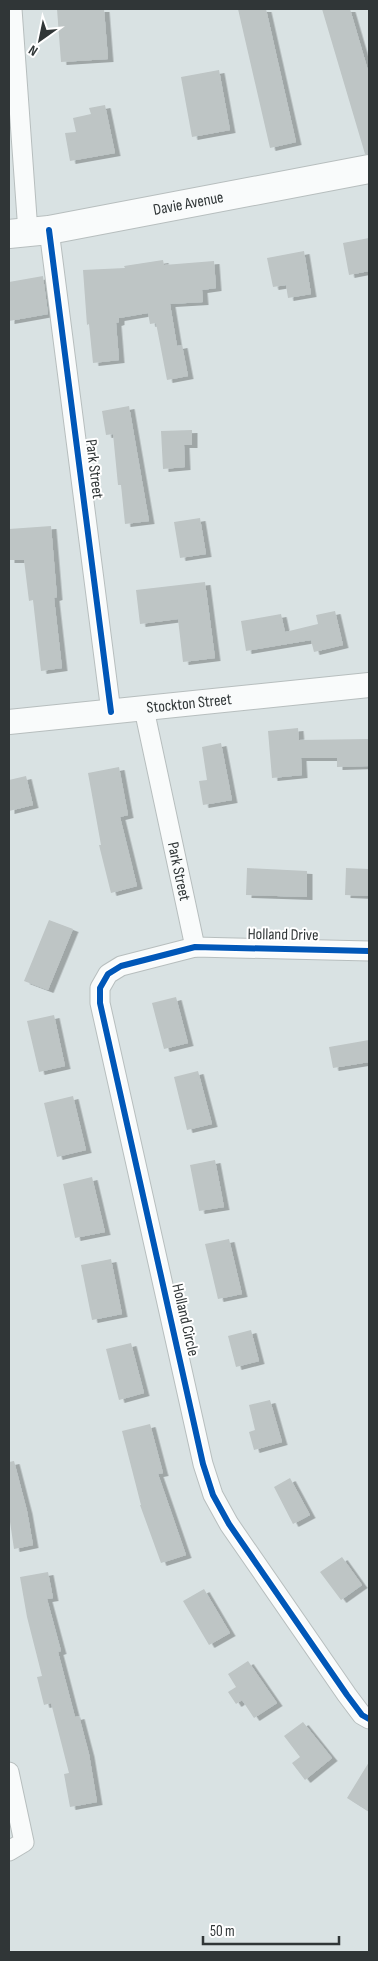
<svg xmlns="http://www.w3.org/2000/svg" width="378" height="1961" viewBox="0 0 378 1961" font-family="'Sofia Sans Condensed',sans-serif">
  <defs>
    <filter id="shadow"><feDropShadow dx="5.5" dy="3" stdDeviation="0" flood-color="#0004"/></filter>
  </defs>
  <rect width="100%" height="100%" fill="#d9e2e3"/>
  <path fill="#bec5c5" filter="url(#shadow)" d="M57,9H104L108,59L61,62Z
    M238,9H266L296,142L270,148Z
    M322,9H350L369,74V154H365Z
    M219,70L230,130L192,137L181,77Z
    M105,105L115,153L70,161L65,133L76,132L73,118L91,114L89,108Z
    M369,238V271L349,275L343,243Z
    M304,251L311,294L288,298L286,285L273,287L267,258Z
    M163,260L164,265L214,261L216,288L202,290L203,302L170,304L177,346L182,345L188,376L167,380L156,323L150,324L148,313L119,318V322L116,323L119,360L93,363L89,324L87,325L83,270L125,268L124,266Z
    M43,276L48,314L9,321V282Z
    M129,406L149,521L125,524L121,485H118L113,434L106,435L102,411Z
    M192,430V445H184L185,467L163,469L161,431Z
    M200,518L206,554L180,558L174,522Z
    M51,526L57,597L54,598L62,668L41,671L33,600L29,601L24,560H9V529Z
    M205,582L215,658L183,662L178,619L140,624L136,590Z
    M335,611L343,645L314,652L311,640L246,651L241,621L281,614L285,632L318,624L316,615Z
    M298,728L299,740L369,739V766L337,767V758H301L302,775L272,778L268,731Z
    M221,743L232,800L203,805L199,781L207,780L202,747Z
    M119,767L128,815L120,817L137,886L111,893L99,845H101L88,773Z
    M26,776L33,805L9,811V780Z
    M247,868L307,871V897L246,895Z
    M346,868L369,869V896L345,895Z
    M49,920L73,929L48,990L24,981Z
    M176,997L188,1043L164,1049L152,1003Z
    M54,1015L65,1066L39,1072L27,1021Z
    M369,1040V1062L333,1068L329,1047Z
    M198,1071L212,1124L187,1130L174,1077Z
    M73,1096L86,1150L57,1157L44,1103Z
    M215,1160L224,1207L199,1211L190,1165Z
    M92,1177L105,1232L75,1238L63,1184Z
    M229,1239L242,1294L218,1299L205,1244Z
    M111,1259L122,1314L92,1320L81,1265Z
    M251,1330L259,1361L236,1367L228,1336Z
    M131,1343L144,1393L119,1400L106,1349Z
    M270,1400L282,1442L254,1450L249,1432L255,1430L249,1405Z
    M150,1424L163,1473L158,1474L186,1555L161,1563L140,1505H141L122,1431Z
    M14,1461L27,1511L33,1545L14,1549L9,1515V1462Z
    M290,1478L310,1515L293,1524L274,1487Z
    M342,1557L362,1585L341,1600L320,1572Z
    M48,1572L53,1598L47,1599L61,1651L58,1652L75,1717L79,1716L89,1754L97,1802L70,1807L64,1774L69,1773L51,1703L44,1705L37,1677L42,1676L27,1617L20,1577Z
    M204,1589L230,1633L209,1645L183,1601Z
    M248,1661L277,1703L254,1718L242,1700L236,1704L228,1692L236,1687L228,1674Z
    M303,1722L332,1758L305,1780L292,1763L300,1757L284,1736Z
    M369,1762V1812L347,1798Z"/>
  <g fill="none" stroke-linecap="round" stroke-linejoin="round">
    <defs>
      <g id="minor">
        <path d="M12,9L28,232"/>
        <path d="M49,230L111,712"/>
        <path id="s1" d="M144,709L195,947"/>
        <path d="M369,951L195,947L121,966L108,974L100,988V1003L203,1464L213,1495L229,1524L347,1695L362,1715L369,1719"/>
        <path d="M9,1772L24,1842L9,1851"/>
      </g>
      <g id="tertiary">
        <path id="s2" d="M9,722L369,685"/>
      </g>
      <g id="primary">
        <path id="s3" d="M9,234L49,230L369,169"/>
      </g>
    </defs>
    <use href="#minor" stroke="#b7bebe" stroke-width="21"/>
    <use href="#tertiary" stroke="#b7bebe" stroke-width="26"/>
    <use href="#primary" stroke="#b7bebe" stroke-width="30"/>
    <use href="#minor" stroke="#f9fbfb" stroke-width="19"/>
    <use href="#tertiary" stroke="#f9fbfb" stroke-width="24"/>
    <use href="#primary" stroke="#f9fbfb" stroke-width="28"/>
    <defs>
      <path id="cycleway" d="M49,230L111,712
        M369,951L195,947L121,966L108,974L100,988V1003L203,1464L213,1495L229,1524L347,1695L362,1715L369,1719"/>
    </defs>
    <use href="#cycleway" stroke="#fff" stroke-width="9"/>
    <use href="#cycleway" stroke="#0057b8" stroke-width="6"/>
  </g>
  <g text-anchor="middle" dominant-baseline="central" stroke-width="4" stroke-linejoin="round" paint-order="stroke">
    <g font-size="16" fill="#303637" stroke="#fff">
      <text stroke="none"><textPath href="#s3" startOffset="182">Davie Avenue</textPath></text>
      <text transform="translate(94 469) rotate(83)">Park Street</text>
      <text stroke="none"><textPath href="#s2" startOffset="181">Stockton Street</textPath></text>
      <text stroke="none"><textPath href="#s1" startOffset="166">Park Street</textPath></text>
      <text transform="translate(283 935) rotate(1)">Holland Drive</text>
      <text transform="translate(185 1320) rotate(77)">Holland Circle</text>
    </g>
  </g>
  <rect width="378" height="1961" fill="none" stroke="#303637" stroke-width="20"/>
  <g transform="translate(40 40) rotate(213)" stroke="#ffffff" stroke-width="4" paint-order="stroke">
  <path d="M0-4L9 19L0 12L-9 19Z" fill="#303637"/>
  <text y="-8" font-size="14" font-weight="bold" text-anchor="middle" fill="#303637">N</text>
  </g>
  <path d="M203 1936v8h136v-8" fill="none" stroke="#303637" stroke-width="2.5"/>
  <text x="210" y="1936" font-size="15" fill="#303637" stroke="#ffffff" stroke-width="4" paint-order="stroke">50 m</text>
</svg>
